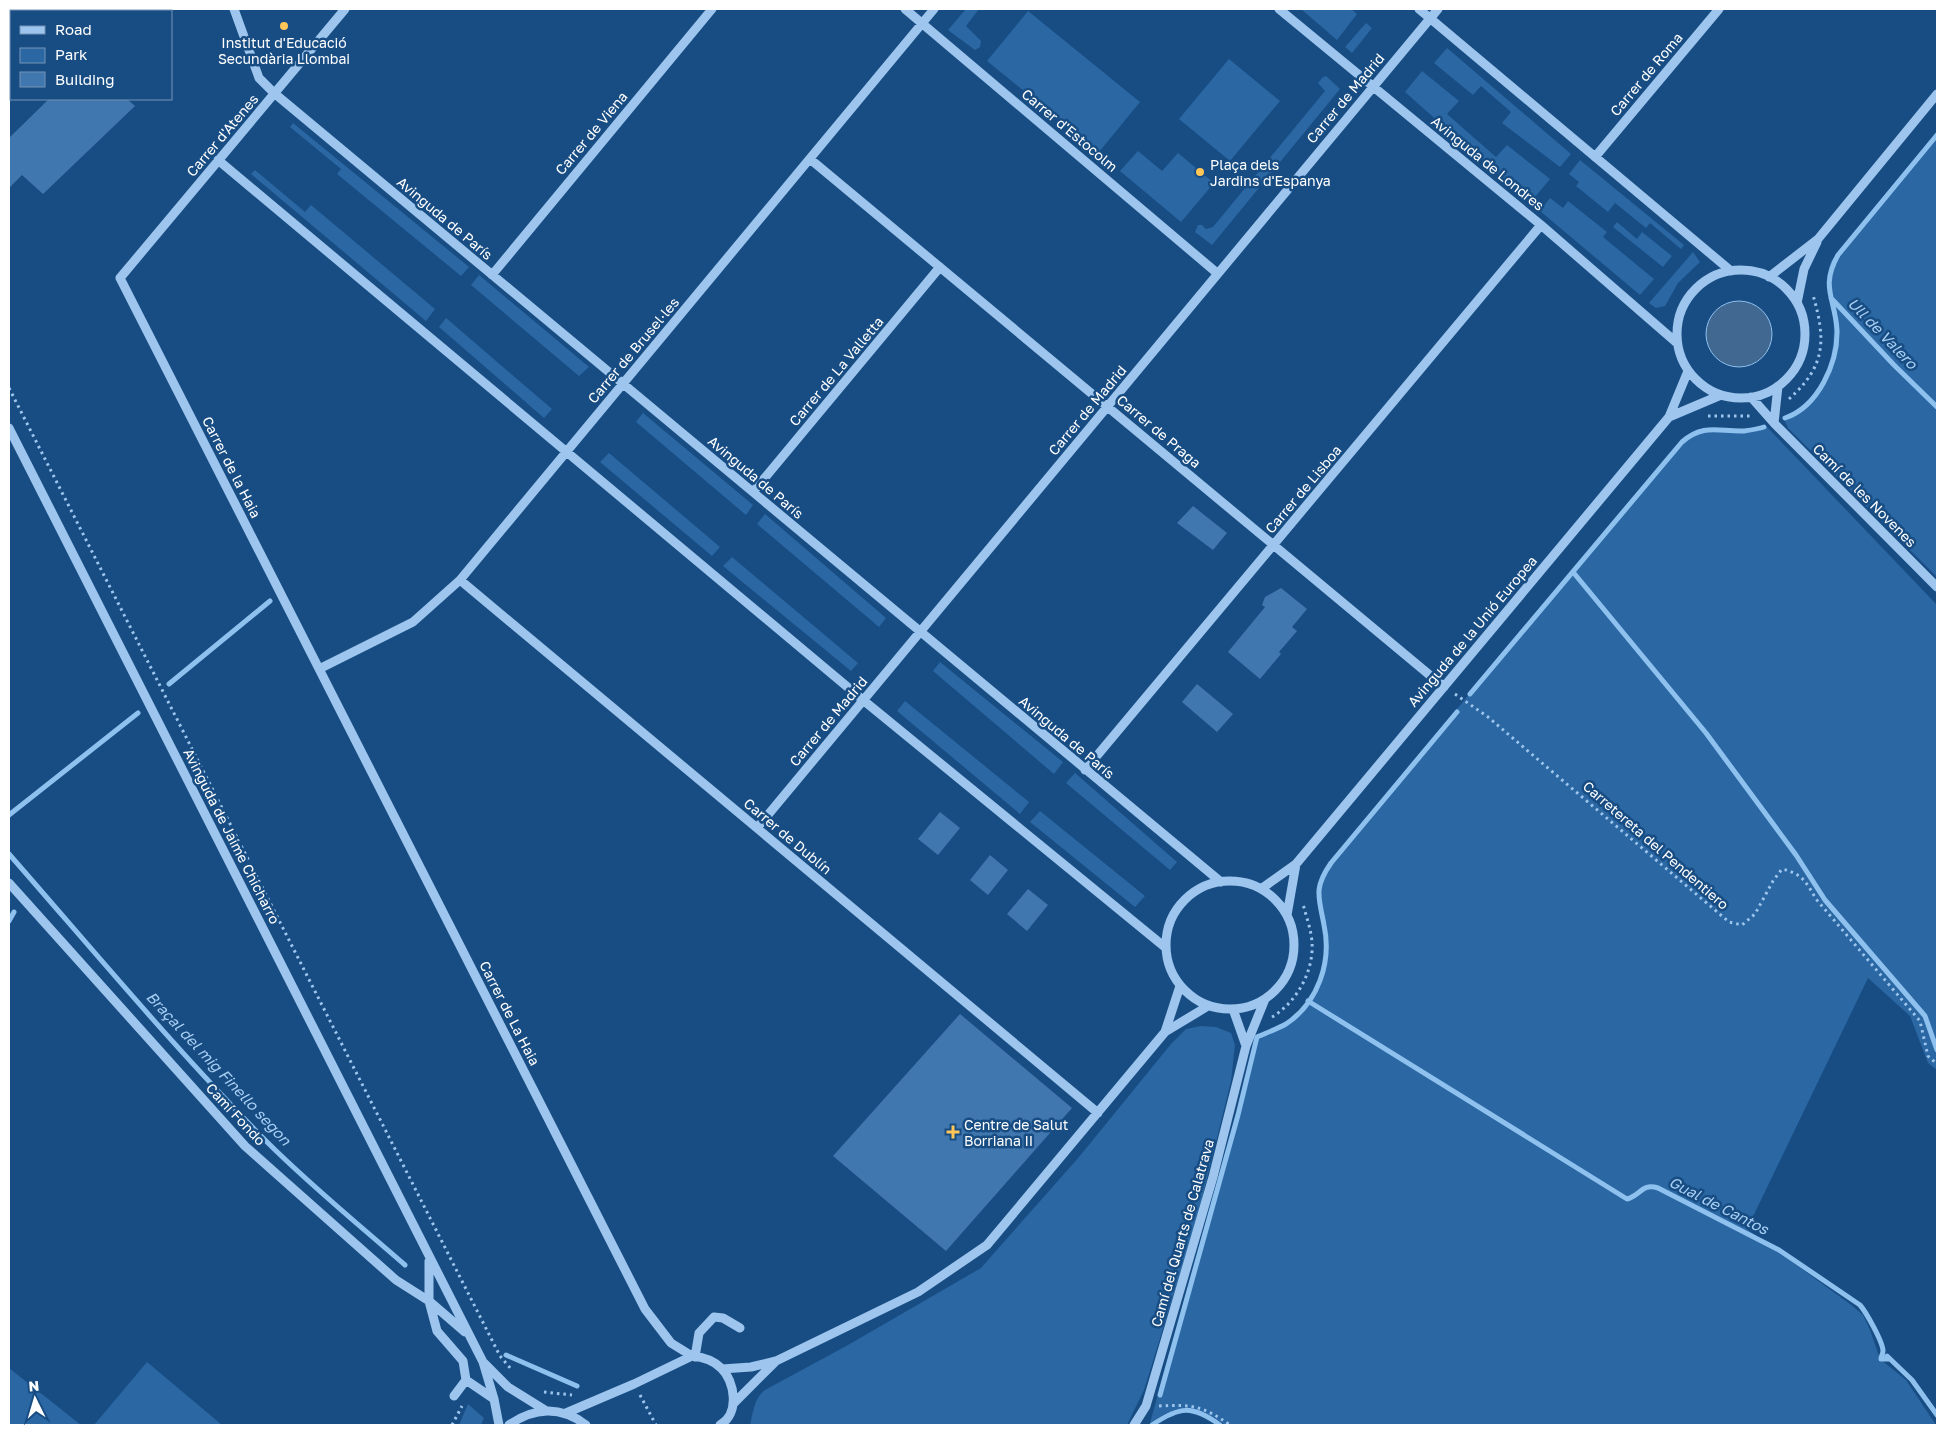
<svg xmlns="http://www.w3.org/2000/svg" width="1946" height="1434" viewBox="0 0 1946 1434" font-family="'Golos Text',sans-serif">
  <rect width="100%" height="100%" fill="#184d84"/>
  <path fill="#2a67a3" d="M966,9H979L966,26L981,41L980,47L975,50L948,30Z
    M1301,9H1351L1357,14L1337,40Z
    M1028,11L1140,102L1099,152L987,61Z
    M1366,23L1372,28L1352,53L1345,47Z
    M1447,48L1571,154L1560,167L1502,123L1511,112L1481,86L1473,95L1434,63Z
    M1229,59L1280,101L1230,161L1179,119Z
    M1422,71L1459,101L1447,114L1496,157L1507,145L1550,179L1530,203L1405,92Z
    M1326,76L1340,89L1212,245L1195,232L1198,225H1202L1206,229L1213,227L1325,91L1318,83L1322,78Z
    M293,123L469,267L461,276L337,174L341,169L290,127Z
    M1937,133V577L1788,428L1783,417C1825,397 1837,358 1833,314C1830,290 1823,287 1831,261Z
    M1138,151L1162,171L1178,153L1214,183L1181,222L1120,171Z
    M1580,160L1684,245L1681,249L1650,223L1646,228L1615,203L1608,212L1576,186L1579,182L1569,174Z
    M255,170L305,212L311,205L435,309L426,321L251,174Z
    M1550,198L1563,208L1568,201L1607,232L1603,237L1654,279L1640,295L1540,211Z
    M1617,222L1637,239L1642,232L1672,256L1663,267L1613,227Z
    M1693,252L1700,262L1678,283L1665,306L1656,308L1649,303Z
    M479,275L589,367L579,376L471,285Z
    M446,318L552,409L544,418L439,327Z
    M643,413L753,505L746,515L636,422Z
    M1767,427L1937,605V1070L1928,1063L1910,1016L1868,978L1747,1229L1850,1304L1863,1315L1870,1330L1880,1359L1906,1380L1936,1425H1225C1197,1405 1179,1403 1150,1423L1231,1134L1256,1039C1262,1031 1277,1029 1286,1023C1294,1017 1302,1009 1307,1000C1320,981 1328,958 1324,935C1321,910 1313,896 1323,871L1514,640L1682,442C1703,424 1718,430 1743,430C1751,430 1759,428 1767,427Z
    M609,453L720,547L712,556L600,462Z
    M765,514L886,618L879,627L757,524Z
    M732,557L858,663L851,671L723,566Z
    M940,662L1063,762L1054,774L933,671Z
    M905,701L1029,802L1020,814L897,711Z
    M1075,773L1177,862L1170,870L1066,783Z
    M1040,811L1145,896L1135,907L1030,822Z
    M1201,1026L1216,1027L1231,1033L1235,1045L1231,1081L1197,1219L1144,1390L1127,1425H750C753,1413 754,1398 765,1390L848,1345L981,1268L1079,1157L1171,1044L1186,1029Z
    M147,1362L222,1425H94Z
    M9,1368L81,1425H9Z
    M468,1404L484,1418L481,1425H459Z"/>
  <path fill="#406891" stroke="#8fc1ef" d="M1706 334a33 33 0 1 1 66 0a33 33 0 1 1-66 0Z"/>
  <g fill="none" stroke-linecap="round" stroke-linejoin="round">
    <path stroke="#8fc1ef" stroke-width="5" d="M1831,298L1894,365L1937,407
      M1785,418C1818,407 1838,363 1837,330C1835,298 1820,287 1838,255L1937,135
      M1573,572L1706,733L1796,855L1825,900L1925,1016L1937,1050
      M169,684L270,601
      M1470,694L1682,442C1704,423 1719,432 1744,431C1751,430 1758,429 1764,427
      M9,815L138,713
      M9,854C93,950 176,1050 266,1141C310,1185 358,1224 405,1265
      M9,921L14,912
      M1308,1001L1627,1199C1641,1195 1642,1183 1658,1188L1779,1250L1860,1305C1866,1312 1883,1342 1883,1351C1883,1354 1881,1356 1881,1359H1889L1887,1356L1912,1380L1937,1415
      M506,1355L577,1386
      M1160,1395L1238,1115L1257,1037C1266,1033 1277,1029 1286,1024C1318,1003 1332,962 1324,925C1319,897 1313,889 1331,863L1457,712
      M1152,1425C1180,1406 1192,1405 1220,1425"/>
  </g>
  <path fill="#4077ae" d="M49,99H127L135,106L43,194L22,175L9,188V138Z
    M1193,506L1227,533L1213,550L1177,523Z
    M1281,588L1307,609L1292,627L1297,631L1279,652L1281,654L1260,679L1228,652L1265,607L1262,605L1265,597Z
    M1197,684L1233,714L1217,732L1182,702Z
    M940,812L960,828L938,855L918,839Z
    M990,855L1008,870L988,895L970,880Z
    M1028,889L1048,905L1027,931L1007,914Z
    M960,1014L1072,1108L946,1251L833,1156Z"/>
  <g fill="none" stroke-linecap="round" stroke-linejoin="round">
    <path stroke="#9dc5ed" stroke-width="3" stroke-dasharray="2.5 4" stroke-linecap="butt" d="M9,388L500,1356L511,1369
      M1789,399C1826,366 1826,340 1813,295
      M1708,416H1750
      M1455,694L1488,717L1729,922L1742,925L1755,914L1773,881L1782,869C1803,874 1806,882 1816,899L1920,1021L1928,1056L1937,1064
      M1272,1017C1297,1002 1314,971 1312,942C1311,929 1306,916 1303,904
      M544,1392L572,1395
      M640,1395L656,1425
      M1159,1406C1192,1404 1203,1406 1230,1425
      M452,1425L462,1406"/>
    <path stroke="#9dc5ed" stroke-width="9" d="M234,9L259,78L274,93L1221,882
      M345,9L120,278L645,1309L671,1343L692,1356
      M905,9L1217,273
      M1279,9L1541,225L1677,343
      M1419,9L1731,271
      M89,11L92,9
      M9,49L11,51
      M1595,157L1719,9
      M810,159L1444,687
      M218,160L863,700L1166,948
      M1677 334a64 64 0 1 1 128 0a64 64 0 1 1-128 0Z
      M492,275L712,9
      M1769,277L1818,239L1937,94
      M1797,303L1804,269L1817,242
      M1751,397L1774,423L1778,386
      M1669,417L1721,395
      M1774,423L1937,587
      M9,428L483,1362L494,1399L499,1425
      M753,492L940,267
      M460,580L1098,1113
      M319,669L413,622L460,580L934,9
      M1085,770L1541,225
      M757,828L1438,9
      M1166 945a64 64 0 1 1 128 0a64 64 0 1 1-128 0Z
      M9,883L245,1146L396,1280L429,1301L465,1332
      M1261,889L1296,864L1669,417L1688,371
      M1287,915L1296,864
      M1233,1009L1246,1046
      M1165,1032L1180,986
      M429,1261V1301L437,1331L463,1361L466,1380L494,1399
      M695,1357L699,1333L714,1317L723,1318L740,1328
      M484,1363L508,1387L545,1410
      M722,1369L751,1367L776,1361L918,1292L987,1245L1165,1032L1208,1006
      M454,1396L466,1380
      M733,1404L776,1361
      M566,1413L634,1384L692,1356C703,1357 713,1360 721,1368C735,1381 740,1414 720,1425
      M509,1425C534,1407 561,1406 586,1425
      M1134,1425L1146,1406L1213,1177L1246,1046L1265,999"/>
  </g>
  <g fill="#ffc658" stroke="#184d84" stroke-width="2">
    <circle cx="284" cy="26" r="5"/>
    <circle cx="1200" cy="172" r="5"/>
    <path d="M950.5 1124.5h5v5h5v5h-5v5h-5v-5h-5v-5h5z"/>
  </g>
  <g text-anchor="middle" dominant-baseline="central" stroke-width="5" stroke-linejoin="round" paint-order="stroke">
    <g font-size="14" fill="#fff" stroke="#184d84" text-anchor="start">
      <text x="284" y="42" text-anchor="middle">Institut d'Educació<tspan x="284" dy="16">Secundària Llombai</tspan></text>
      <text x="1210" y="164">Plaça dels<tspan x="1210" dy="16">Jardins d'Espanya</tspan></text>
      <text x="964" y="1124">Centre de Salut<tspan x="964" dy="16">Borriana II</tspan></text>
    </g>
    <g font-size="14" fill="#fff" stroke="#184d84">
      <text transform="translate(1646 74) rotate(-50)">Carrer de Roma</text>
      <text transform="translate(1345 98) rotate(-50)">Carrer de Madrid</text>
      <text transform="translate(1070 130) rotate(40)">Carrer d'Estocolm</text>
      <text transform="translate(591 133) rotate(-50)">Carrer de Viena</text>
      <text transform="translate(222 135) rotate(-50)">Carrer d'Atenes</text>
      <text transform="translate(1488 163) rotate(39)">Avinguda de Londres</text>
      <text transform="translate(445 218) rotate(40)">Avinguda de París</text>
      <text transform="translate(633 350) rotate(-50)">Carrer de Brusel·les</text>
      <text transform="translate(836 371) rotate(-50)">Carrer de La Valletta</text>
      <text transform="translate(1087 410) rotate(-50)">Carrer de Madrid</text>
      <text transform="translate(1159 431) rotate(40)">Carrer de Praga</text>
      <text transform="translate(232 467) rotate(63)">Carrer de la Haia</text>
      <text transform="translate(756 477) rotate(40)">Avinguda de París</text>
      <text transform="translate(1303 489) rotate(-50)">Carrer de Lisboa</text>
      <text transform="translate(1865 495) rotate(45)">Camí de les Novenes</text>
      <text transform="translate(1472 631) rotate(-50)">Avinguda de la Unió Europea</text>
      <text transform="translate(828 721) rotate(-50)">Carrer de Madrid</text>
      <text transform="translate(1067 737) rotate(40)">Avinguda de París</text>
      <text transform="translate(232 836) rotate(63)">Avinguda de Jaime Chicharro</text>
      <text transform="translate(788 836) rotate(40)">Carrer de Dublín</text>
      <text transform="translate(1656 845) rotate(41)">Carretereta del Pendentiero</text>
      <text transform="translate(510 1013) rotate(63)">Carrer de La Haia</text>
      <text transform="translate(236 1114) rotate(47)">Camí Fondo</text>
      <text transform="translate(1182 1233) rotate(-74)">Camí del Quarts de Calatrava</text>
    </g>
    <g font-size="15" font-style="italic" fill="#a8cff4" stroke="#184d84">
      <text transform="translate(1883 333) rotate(46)">Ull de Valero</text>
      <text transform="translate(219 1068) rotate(47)">Braçal del mig Finello segon</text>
      <text transform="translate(1719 1205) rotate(27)">Gual de Cantos</text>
    </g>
  </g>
  <rect width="1946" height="1434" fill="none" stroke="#ffffff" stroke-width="20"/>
  <rect x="10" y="10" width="162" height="90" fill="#184d84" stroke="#7494b5"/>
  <rect x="20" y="26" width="25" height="8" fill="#9dc5ed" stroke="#7494b5"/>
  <text x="55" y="35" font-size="15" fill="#ffffff">Road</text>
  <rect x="20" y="48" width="25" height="15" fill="#2a67a3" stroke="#7494b5"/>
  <text x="55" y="60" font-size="15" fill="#ffffff">Park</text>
  <rect x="20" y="72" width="25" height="15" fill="#4077ae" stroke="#7494b5"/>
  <text x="55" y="85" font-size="15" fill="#ffffff">Building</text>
  <g transform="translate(35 1399) rotate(355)" stroke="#184d84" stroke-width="4" paint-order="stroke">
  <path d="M0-4L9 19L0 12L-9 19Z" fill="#ffffff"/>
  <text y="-8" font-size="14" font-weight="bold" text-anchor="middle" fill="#ffffff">N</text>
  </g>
</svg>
